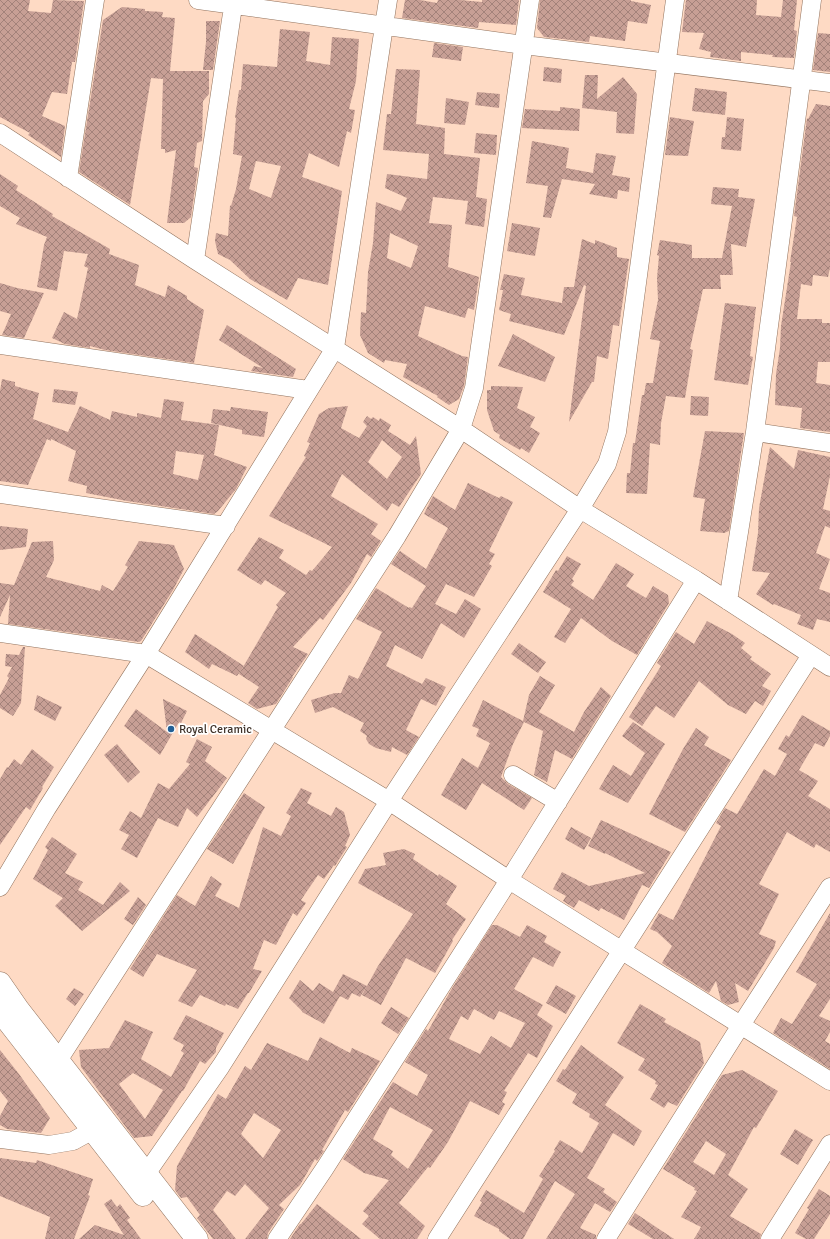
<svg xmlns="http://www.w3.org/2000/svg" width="830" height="1239" viewBox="0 0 830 1239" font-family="Signika,sans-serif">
  <defs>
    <pattern id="building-cross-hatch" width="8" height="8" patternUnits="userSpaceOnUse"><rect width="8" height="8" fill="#c79f95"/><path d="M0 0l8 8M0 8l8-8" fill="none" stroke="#a3827a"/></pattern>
  </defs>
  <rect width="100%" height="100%" fill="#fedac4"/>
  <path fill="url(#building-cross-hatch)" fill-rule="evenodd" d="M0,0H30L28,11L51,13L53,0L84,1L75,62H72L67,94L52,92L42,116L65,126L61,157L28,135L30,133L0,117Z
    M405,0H420L437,3L438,0H460L482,2V0H519L516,25L479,22L478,28L402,18Z
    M540,0H631V1L651,5L647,24L628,21L625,41L590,36L589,42L544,37L537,28Z
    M686,0H757L756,15L781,17L783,0H797L794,30L797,31L794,58L772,57L773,55L741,52V61L710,57L711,52L699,49L704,33L682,32Z
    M122,7L145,9V11L163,12L162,17L175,18L170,71H209V94L203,101L202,141L197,143L194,167L198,168L191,217L184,223H167L176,150L165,153V149H161L163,79L151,78L130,205L79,172L103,20Z
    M206,21H220L213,70H203L206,42Z
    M280,29L310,32L306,61L330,65L332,37L359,39L356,81L349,109L355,110L351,133L347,131L339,167L309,153L302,177L342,191L328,285L298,278L287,300L250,279L230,260L218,254L215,241L216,233L228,236L230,205L231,206L236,189L242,156L233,154L236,118H235L239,90H241L243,64L277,67ZM256,161L281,166L271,198L249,189Z
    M818,33L830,34V72L813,70Z
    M434,43L463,47L461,61L432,57Z
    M544,67L562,69L561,83L543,81Z
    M396,69L420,70L416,124L445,128L444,154L480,158L476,197L487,199L484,227L465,224L468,201L433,197L429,223L452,225L448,267L479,277L474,310L468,308L465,318L425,306L418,336L462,356L468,357L464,386L459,399L449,405L437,397L438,396L403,377L407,364L385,360L384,363L368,353L360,335L361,312L366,313L368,272L373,243L376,202L401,211L407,198L385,188L387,174L427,179L429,154L383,150L387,114H391ZM390,233L418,246L411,268L387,258Z
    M585,75H598L597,99L623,77L637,94L634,134L616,133L617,112L582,108Z
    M695,88L727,92L725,115L692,111Z
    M477,92L500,94L499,108L475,105Z
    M446,98L469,102L465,125L444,123Z
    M816,104L830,106V268L828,277L813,275L812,286L801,284L797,319H822V323H830V362H818L816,383L830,385V432L800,428L802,408L775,405L776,374L780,348L781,326L791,262H790L797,217L794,216L807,118L808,119Z
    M560,107L580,109L579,131L522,128L525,109L560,111Z
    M670,117L694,121L688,156L665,155Z
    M727,117L744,119L741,151L721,149L722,137H725Z
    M476,133L497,135L496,155L474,153Z
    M532,141L569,148L566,168L593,173L596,153L616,156L612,175L630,178L629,192L618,190L617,199L589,194L595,184L562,179L551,218L543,217L548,186L526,183Z
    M0,174L18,186L16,190L53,214L52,216L110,249L109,254L139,265L135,285L165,297L168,285L187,296V299L204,310L194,363L105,350L90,346V348L65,344L52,338L64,312L77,319L88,268L84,266L88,254L64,251L57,291L37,287L44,245L47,237L16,224L20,218L0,206Z
    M713,187L739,189L738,197L755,199L746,247L731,244L733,275H720L721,289H703L690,349L693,350L685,398L666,396L661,423L660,445L650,443L647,494L626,493L627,473H630L633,443H635L642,395H644L646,383H653L660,341L650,339L658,300L657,278L659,256L657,255L660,240L692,245V258H722L732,206L711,204Z
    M512,223L540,228L535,256L507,251Z
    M582,239L595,244V240L617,248V257L629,259L619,326L613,325L608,359L597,356L594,382H592L569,422L586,286L584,285L564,335L509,321L511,314L499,310L503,290H500L504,274L525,278L521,295L562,303L564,287H574Z
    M0,283L17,288L44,293L24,338L2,335L11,314L0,311Z
    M725,303L756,307L750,356L753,357L748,385L714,380Z
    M227,325L296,369L293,377L251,371L254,366L263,368L219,340Z
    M513,334L555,357L545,382L498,366Z
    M2,379L15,382V386L39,393L33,419L68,432L80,406L110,420L112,411L137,417V413L161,418L164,399L184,402L181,420L219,425L214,455L247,467L236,489L218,511L214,514L127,501L86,493L87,486L68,481L76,451L51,439V441L47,439L28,485L0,481V391ZM176,451L204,455L198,480L173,474Z
    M491,386L523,387L517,408L535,417L530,427L540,433L529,453L521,448L520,450L499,438L500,435L494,431L487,410V390H491Z
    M54,389L78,392L75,405L52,402Z
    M691,396L709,397L708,416L690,415Z
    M348,406L341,428L359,438L367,426L363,422L367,416L371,419L373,417L379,421L380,418L391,425L388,431L410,445L416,436L421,474L399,507L392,503L387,511L342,474L331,496L378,524L371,534L381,541L371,557L367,554L351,583L323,620L320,618L293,647L308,654L292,677H293L276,704L257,709L248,703L259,687L239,674L278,607L276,605L286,593L265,580L261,585L237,570L259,537L284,550L279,558L306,575L310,570L312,571L332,547L269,516L306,457L304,456L310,443L307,442L319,414L329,408ZM382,440L402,457L387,479L368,462Z
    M231,407L268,412L264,437L242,434V430L211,423L213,409L230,411Z
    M705,431L744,433L729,531L724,533L700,531L705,499L693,497Z
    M770,447L794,469L798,450L830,457V476L823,509L830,511V528L825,526L816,553L830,559L819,589L830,593V622L817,619L813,630L797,624L801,615L774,604L773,605L756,594L770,573L752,571L758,533L759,508Z
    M468,483L499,498L501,496L513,502L489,551L495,554L489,564L492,566L474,597L446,584L435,604L456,614L465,599L481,609L464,638L441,623L422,659L395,645L386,666L422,684L426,678L446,687L436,706L421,699L406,730L419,737L407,755L392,747L391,752L376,748L369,744L366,739L367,736L360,731L364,723L333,707L315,713L311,700L335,693H341L349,675L358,679L382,632L356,619L376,588L409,608V607L412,608L426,586L391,564L400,551L426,569L448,528L424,514L433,496L455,510Z
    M0,526L28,529L26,547L0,550Z
    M53,541L54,560L46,577L100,591L102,585L113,591L128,567L125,565L139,541L174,545L184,569L173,590L141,641L139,642L8,624L10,595L0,617V583L14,585L32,542Z
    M567,556L581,564L572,579L574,581L571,585L593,600L616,563L634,574L626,586L646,598L653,586L668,595L669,603L637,655L612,641L581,618L565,643L554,637L571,609L543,592L556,570L558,571Z
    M707,621L732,634L745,643L741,648L752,657L750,659L771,674L762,686L771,691L763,706L755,701L746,714L728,705L699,681L674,718L656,706L642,726L629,717L661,666L657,663L676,632L694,644Z
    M195,634L244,666L237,676L212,664L209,669L185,652Z
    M519,643L546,662L538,673L511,654Z
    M23,647H25L21,703L13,716L0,708V695L9,678L7,676L12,667L5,666L6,654L19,655Z
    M540,676L555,685L539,712L574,732L584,712L601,687L611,696L572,759L555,750L547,782L534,775L543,731L524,722L513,744L501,777L508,784L532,798L524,810L482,783L466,810L441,795L462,758L478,768L490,743L476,736L479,729L472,726L483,700L523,721L529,695Z
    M37,695L62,707L55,721L34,710Z
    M163,699L187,711L181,723L179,722L160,755L124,726L136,709L167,732Z
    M802,715L830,731V736L824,747L815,743L799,770L818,781L808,796L830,809V852L816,844L814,848L787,832L759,884L779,894L759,934L776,941L774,948L748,991L735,983L739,1002L728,1005L721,1001L716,981L709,993L662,963L672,946L657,932L650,929L659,913L673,920L721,826L716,823L725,808L737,814L764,769L775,776L787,754L778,749L786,735L789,737Z
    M633,722L665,744L628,803L599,789L613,765L631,776L645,753L622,736Z
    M696,728L709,737L704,745L731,760L685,832L649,814L683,749Z
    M197,739L212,747L205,761L227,778L197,817L187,808L178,827L158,818L137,858L121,849L129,835L119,830L130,811L141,818L158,783L169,789L190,764L186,762Z
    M117,744L140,772L128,783L104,755Z
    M32,749L54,767L42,787L43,788L30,810L26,807L0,845V779L7,767L8,768L14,759L21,765Z
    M301,788L312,793L307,803L331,816L336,807L344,812L350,835L345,846L347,847L335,866L334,865L324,879L318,875L301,900L306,903L297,916L293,913L276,945L264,940L253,969L262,971L249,993H248L238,1009L226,1004L225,1006L200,995L192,1007L178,1001L197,970L157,954L143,977L130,969L177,895L195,906L211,876L222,884L215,896L239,908L263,827L281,836L291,816L286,813Z
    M244,793L265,807L233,864L207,849Z
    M601,820L671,852L649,888L642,885L624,920L601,908L599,911L579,900L574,908L563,901L566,896L553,889L562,872L589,886L645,873L605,853V854L588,846Z
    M571,827L591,838L584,850L565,839Z
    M52,837L77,854L65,873L83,882L78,890L103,905L120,882L130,891L82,931L55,906L63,898L33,879L48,850L45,847Z
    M404,849L415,854L413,859L438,876L439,874L457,886L446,904L466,919L452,940L453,941L435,973L406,958L381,1005L362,995L378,966L413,914L358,883L365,869L386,865L383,853Z
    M138,897L146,905L133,925L124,919Z
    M830,913V999L819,1016L830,1021V1032L825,1041L830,1044V1069L773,1033L781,1018L792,1024L817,984L796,972Z
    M492,925H497L520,937L527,925L547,936L544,942L561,952L553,967L533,957L514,989L543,1005L537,1015L553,1026L537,1058L528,1053L504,1091L507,1092L502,1102L505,1104L499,1115L470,1101L448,1142L430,1168L428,1167L399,1203L425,1226L417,1239H380L362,1224L369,1216L363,1211L389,1180L364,1173L343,1159L393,1082L417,1096L428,1075L405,1062L426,1029L428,1031L451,990ZM474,1009L494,1020L499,1011L525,1023L511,1048L491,1036L480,1054L449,1039L461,1016L468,1020ZM390,1107L433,1130L408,1169L391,1155L393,1151L373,1139Z
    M343,974L367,986L360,997L352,993L348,1000L338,995L340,996L324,1024L302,1012V1011L289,998L300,980L313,991L319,983L333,992Z
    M556,985L576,996L566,1014L546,1003Z
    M74,988L84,994L75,1006L66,999Z
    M640,1004L666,1019L664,1022L700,1042L704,1063L677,1106L668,1102L664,1108L650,1099L658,1085L655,1084L656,1081L638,1070L645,1059L617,1043Z
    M391,1007L409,1018L398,1034L381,1023Z
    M186,1015L224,1033L216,1048V1052L205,1064L200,1061L183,1091H182L152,1136L134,1138L81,1067L79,1050L109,1048L125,1020L153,1032L141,1059L171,1077L184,1053L181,1051L184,1045L173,1039ZM133,1073L163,1090L145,1119L119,1084Z
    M320,1037L350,1053L352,1048L380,1061L348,1112L345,1110L322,1150L324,1151L317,1161L315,1159L300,1185L279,1205L284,1209L268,1233L267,1239H245L269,1208L245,1184L235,1196L227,1191L213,1210L236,1239H213L197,1218L200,1215L187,1197L181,1198L175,1190L177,1166L218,1094L226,1099L245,1066L251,1070L267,1043L308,1061ZM254,1113L281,1130L263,1158L241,1134Z
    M581,1045L624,1077L605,1105L642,1131L634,1146L613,1133L587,1178L605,1189L603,1192L617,1202L610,1212L595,1203L580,1228L596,1235V1239H546L575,1194L555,1181L523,1239H510L499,1231V1229L474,1216L482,1202L480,1201L486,1190L524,1213L543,1179L539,1176L555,1151L554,1150L560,1140L582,1153L599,1123L589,1117L590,1114L572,1103L577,1094L556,1081L563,1069L565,1070Z
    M0,1050L19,1074L50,1118L41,1133L7,1129L0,1125V1116L8,1101L0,1091Z
    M742,1070L778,1091L756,1128L754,1127L728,1175L748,1189L730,1216L761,1234L760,1239H694L701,1227L681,1217L697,1191L694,1190L695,1188L663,1169L722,1075ZM706,1141L726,1154L714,1175L693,1162Z
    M795,1129L813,1140L798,1165L780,1154Z
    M0,1158L36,1163L37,1160L93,1179L88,1195L90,1196L74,1239H45L50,1217L0,1196Z
    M819,1189L830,1196V1214L814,1239H806L795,1233L809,1209L807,1208Z
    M111,1199L117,1207L120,1204L130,1218L127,1220L141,1239H79L95,1225L124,1235L104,1204Z
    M317,1204L361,1239H290L300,1224H301Z
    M635,1213L674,1239H653L628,1224Z"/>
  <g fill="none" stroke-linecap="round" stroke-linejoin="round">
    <defs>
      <path id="minor" d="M198,0L524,45L830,83
        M0,133L195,260L461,429L580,509L696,580L830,667
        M68,178L95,0
        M195,260L234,0
        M0,345L308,390
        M755,432L830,443
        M0,494L226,526
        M728,601L755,432L812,0
        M0,633L146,654L389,801L509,880L830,1081
        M513,775L558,802
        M0,887L47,808L146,654L335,348L388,0
        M59,1059L397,536L461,429L474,388L530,0
        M0,1139L49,1145L73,1141L93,1130
        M146,1174L221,1066L389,801L580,509L607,464L617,432L675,0
        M277,1239L325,1168L509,880L696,580
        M437,1239L811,655
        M606,1239L741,1025L830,887
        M770,1239L830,1144"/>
      <path id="major" d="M0,983L18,1009L197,1239
        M0,1011L143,1195"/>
    </defs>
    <use href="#minor" stroke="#91725d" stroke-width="19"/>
    <use href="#major" stroke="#91725d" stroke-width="23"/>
    <use href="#minor" stroke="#fff" stroke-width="18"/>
    <use href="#major" stroke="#fff" stroke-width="22"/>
  </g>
  <circle fill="#226096" stroke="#fff" stroke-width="1.5" cx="171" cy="729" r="4"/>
  <g text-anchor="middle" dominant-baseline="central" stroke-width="3.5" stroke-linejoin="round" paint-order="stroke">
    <g font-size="12" fill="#3e3128" stroke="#fff" text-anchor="start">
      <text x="179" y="729">Royal Ceramic</text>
    </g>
  </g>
</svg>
